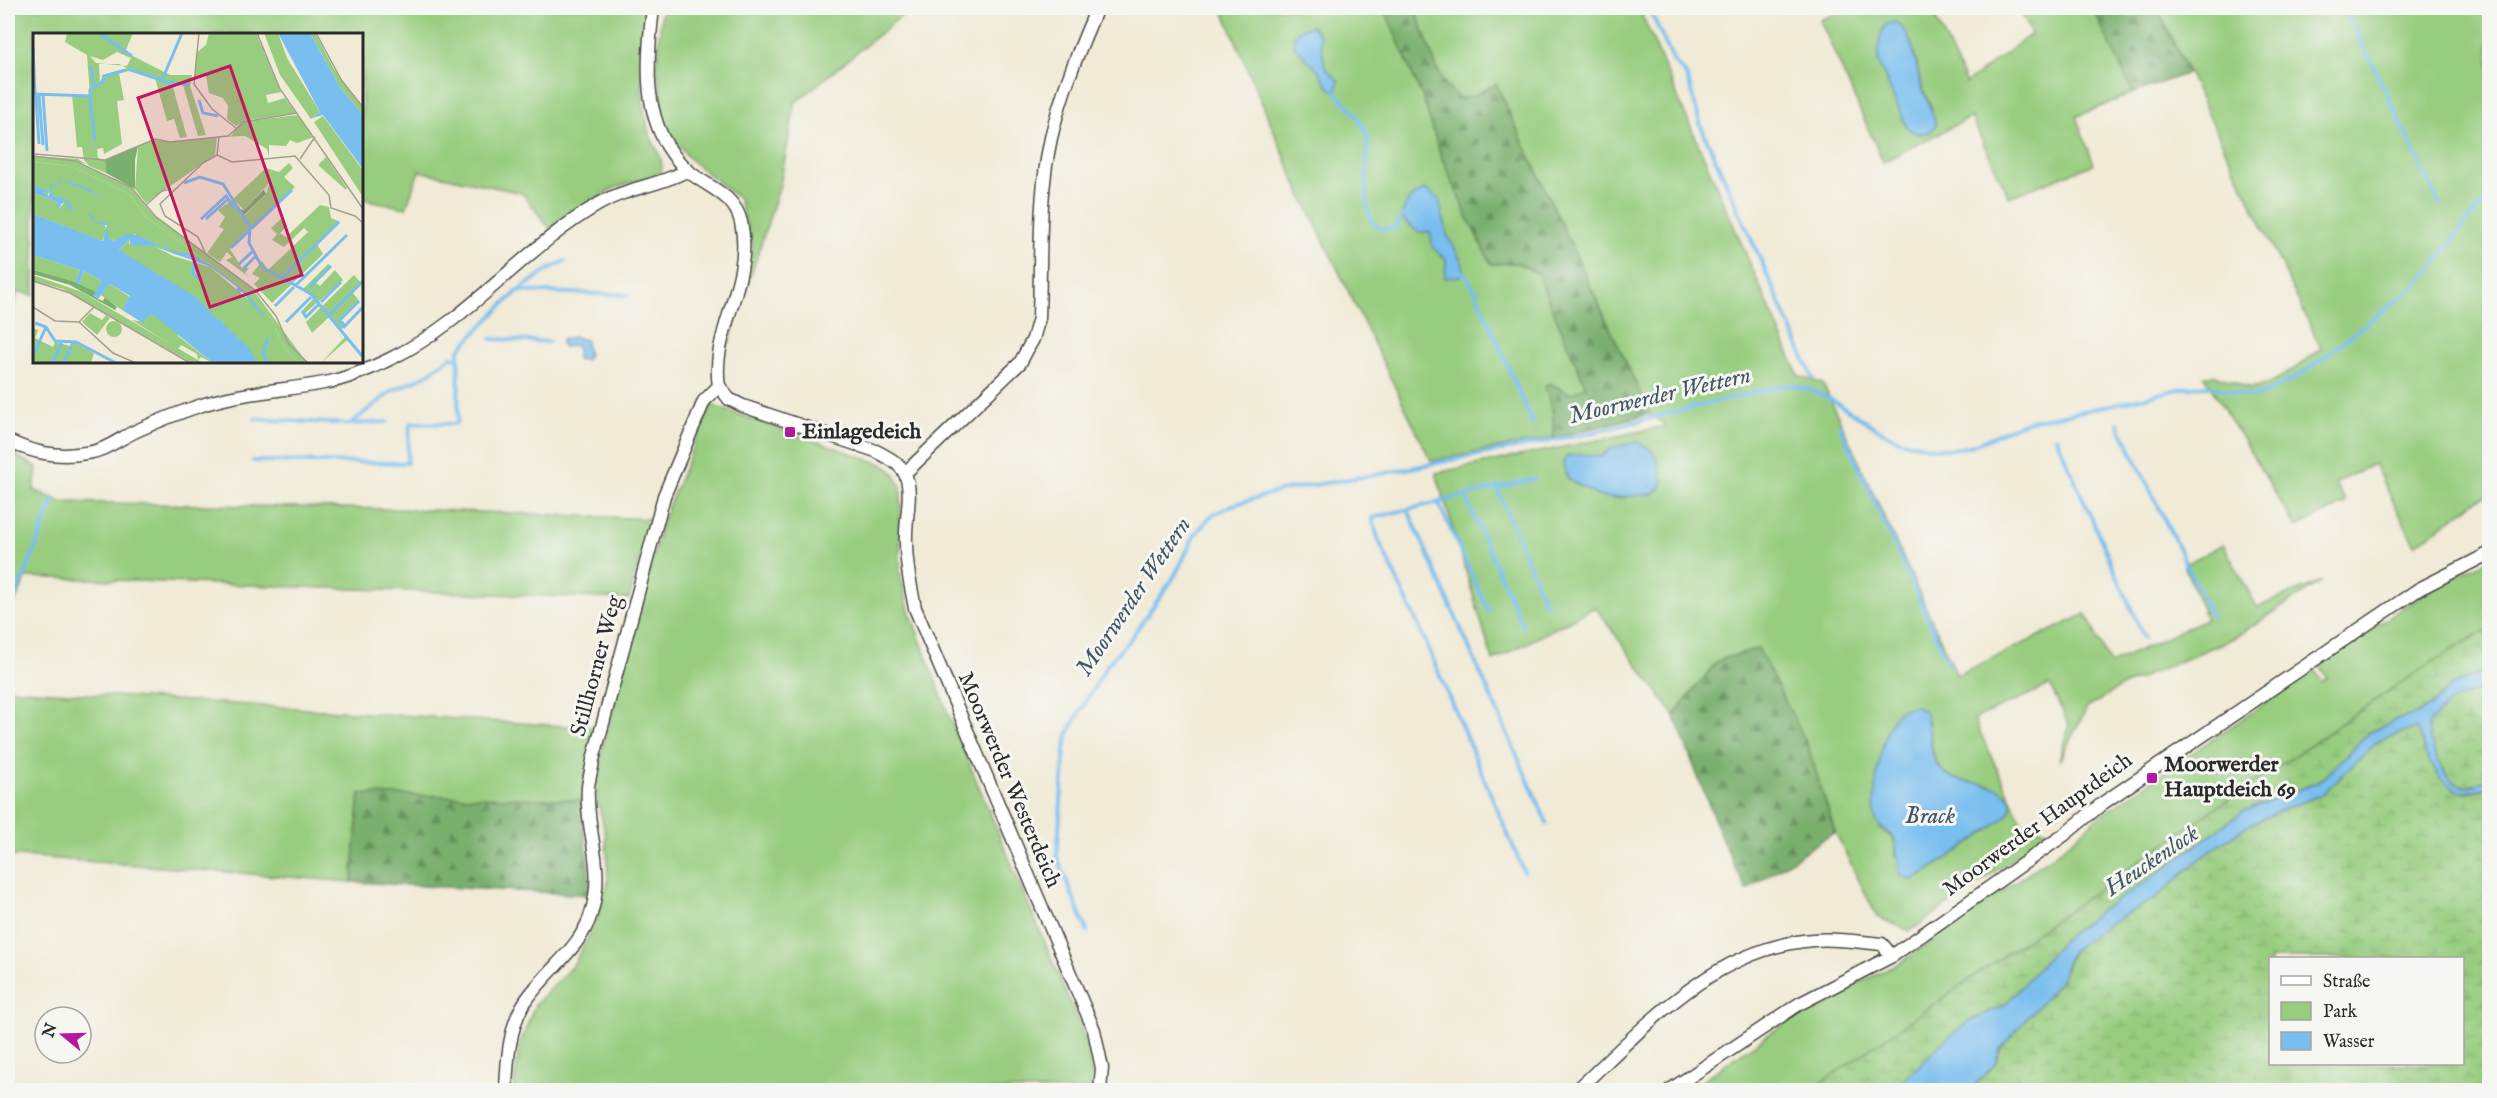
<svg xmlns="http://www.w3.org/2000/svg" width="2497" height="1098" viewBox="0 0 2497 1098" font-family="'IM FELL English',serif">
  <defs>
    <pattern id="forest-firs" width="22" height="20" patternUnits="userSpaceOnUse" patternTransform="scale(1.5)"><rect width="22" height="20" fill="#7ab06e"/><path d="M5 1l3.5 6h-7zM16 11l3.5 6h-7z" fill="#648f5b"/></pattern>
    <pattern id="wetland-marsh" width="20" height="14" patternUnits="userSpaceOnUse" patternTransform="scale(1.5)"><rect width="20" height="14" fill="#98cd7f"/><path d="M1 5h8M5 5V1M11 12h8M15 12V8" fill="none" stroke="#83b06e"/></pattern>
  </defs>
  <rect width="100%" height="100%" fill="#f6f6f2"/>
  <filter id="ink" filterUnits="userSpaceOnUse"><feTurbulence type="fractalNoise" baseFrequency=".0167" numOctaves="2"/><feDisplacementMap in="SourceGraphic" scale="12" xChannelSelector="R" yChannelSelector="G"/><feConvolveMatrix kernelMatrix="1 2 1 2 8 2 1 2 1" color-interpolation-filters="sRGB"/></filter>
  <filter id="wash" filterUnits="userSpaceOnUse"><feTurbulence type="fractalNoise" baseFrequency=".008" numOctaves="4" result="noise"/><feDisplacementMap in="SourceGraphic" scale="24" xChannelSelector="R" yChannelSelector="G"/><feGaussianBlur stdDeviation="1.35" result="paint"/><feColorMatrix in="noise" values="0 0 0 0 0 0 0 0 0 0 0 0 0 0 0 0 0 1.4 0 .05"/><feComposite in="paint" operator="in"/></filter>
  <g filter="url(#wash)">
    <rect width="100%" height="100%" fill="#f1ead6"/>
    <path fill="#98cd7f" stroke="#627c55" stroke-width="1.5" fill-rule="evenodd" d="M8,8H646C642,48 638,89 648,130C652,146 665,155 661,173L614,188L550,229L522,193L419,171L406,208L362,199V34H34V295L17,292L8,329Z
      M662,8H911L795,103L780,185L728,346L753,249L739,199L690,159L664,127L657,65Z
      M1222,8H1384L1424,101L1440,153L1467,216L1491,264L1518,263L1537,273L1586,387L1571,394L1549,383L1547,394L1553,414V438L1431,461L1296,184Z
      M1413,8H1639L1799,376L1823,384L1957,675L2086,614L2110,664L2206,619L2184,565L2223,544L2257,607L2322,581L2234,638L2120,687L2087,708L2059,761L2069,725L2050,685L1974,719L2022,823L2052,832L1910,931L1877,917L1835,832L1807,744L1717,661L1674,715L1595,607L1493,661L1436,473L1666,426L1650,414L1496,84L1473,96L1460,99C1431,81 1430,35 1413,8ZM1609,449L1656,457L1663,481C1614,506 1612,504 1566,475L1563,463L1601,457ZM1898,712L1928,719C1932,750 1931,778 1969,782C1976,783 1981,786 1988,785L1896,857C1897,842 1893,836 1880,829C1879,789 1874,746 1898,712Z
      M1849,8H1931L1966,83L2031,34L2020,8H2093L2133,93L2076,117L2094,164L2009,197L1971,117L1883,162L1820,20ZM1911,43L1923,90L1932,108L1922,135L1907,127L1888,82Z
      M2157,8H2489V495L2481,498L2415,545L2374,464L2335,483L2346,503L2296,527L2204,376C2219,374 2229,381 2244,386C2267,393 2304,362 2321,348Z
      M711,405L885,465L894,473L901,487L900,574L909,610L949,716L1085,1038L1092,1072L1090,1090H513L520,1044L535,1005L573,965L597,921L608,881L606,837L596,792L603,745L663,519Z
      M8,452L37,467L34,490L62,502L434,510L651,519L629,599L27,577L8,617Z
      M2489,560V629C2403,675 2326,738 2243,789L1811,1090H1689C1732,1061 1774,1028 1819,1002C1848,986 1878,976 1906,959L2062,849L2100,816L2314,670L2322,682L2327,677L2319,666C2374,629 2428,584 2489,560Z
      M8,689L595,728L582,800L360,794L352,882L8,855Z"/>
    <path fill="url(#forest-firs)" stroke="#526e4c" stroke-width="1.5" d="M1384,8H1413C1430,34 1432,82 1460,99L1473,96L1496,84L1650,414L1553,438V414L1545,386L1549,383L1571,394L1586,387L1537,273L1518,263L1491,264L1467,216L1440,153L1424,101Z
      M2093,8H2157L2188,73L2133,93Z
      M1758,648L1807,744L1835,832L1746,890L1724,844L1674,715L1717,661Z
      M360,794L582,800L591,895L352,882Z"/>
    <path fill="url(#wetland-marsh)" stroke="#627c55" stroke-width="1.5" fill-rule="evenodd" d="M2489,629V670L2452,685L2431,706L2419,713L2394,721L2370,732L2319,782L2244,811L2143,884L2106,907L2066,937L2005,1005L1985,1014L1925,1060L1894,1090H1811L2243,789C2326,738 2403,675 2489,629Z
      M2489,686V778C2482,780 2475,787 2468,787C2444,787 2428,743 2428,724L2451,701Z
      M2414,728L2418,730C2425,748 2443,793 2466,792C2473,792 2482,789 2489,787V1090H1970L1995,1064L2000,1049L2061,980L2073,950L2112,922L2156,898L2196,862L2245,827L2281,810L2321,795L2378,741ZM2270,958H2462V1064H2270Z"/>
    <path fill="#78beef" stroke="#52748d" stroke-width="1.5" d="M1896,22C1917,36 1914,68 1923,90C1928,103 1933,112 1936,125L1929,133H1915L1907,127L1878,62L1880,36L1886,24Z
      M1312,26L1320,36L1325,67L1339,81L1336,92L1329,88L1319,71L1295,47L1294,36L1301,29Z
      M1425,189L1439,199L1447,234L1462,262L1465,275L1445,278L1446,259L1433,248L1430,232H1418L1401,217L1408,200Z
      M574,337L586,340V347L589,354L586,360L577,359V345L564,347L561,344L562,339Z
      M1638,442L1650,449L1656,457L1663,481L1660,489L1652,494L1608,498L1598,496L1568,479L1563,463L1567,456L1581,454L1601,457L1612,448Z
      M2489,670V686L2451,701L2428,724C2428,743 2444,787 2468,787C2475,787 2482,780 2489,778V787L2466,792L2458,791L2441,779L2426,756L2418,730L2414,728L2378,741L2321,795L2281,810L2245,827L2196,862L2156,898L2112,922L2073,950L2066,963L2061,980L2000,1049L1995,1064L1970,1090H1894L1943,1042L1968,1022L2005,1005L2066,937L2106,907L2143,884L2244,811L2319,782L2370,732L2394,721L2419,713L2431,706L2452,685Z
      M1915,706L1925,711C1931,727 1928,745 1935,761C1950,793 1994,773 2011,800C2011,804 2011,810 2008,814C2002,822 1922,877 1911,880L1901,875C1896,863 1899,849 1894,839C1888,829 1876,829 1875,815C1872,794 1882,727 1898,712C1903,708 1910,707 1915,706Z"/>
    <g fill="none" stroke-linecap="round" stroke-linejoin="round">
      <path stroke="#78beef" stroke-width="4" d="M1649,8L1674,62L1687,76L1701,126L1813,378
        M2345,8L2440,205
        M1336,92C1348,105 1360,117 1366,133C1373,154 1350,244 1397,227L1401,217L1405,215
        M1464,273L1474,288L1533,425
        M516,291L628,295
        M491,339L549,342
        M255,419L350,424L387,422
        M2118,423L2211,616
        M350,424L392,391L425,376L451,357L458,358
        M1840,426L1949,665
        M2056,437L2144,638
        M253,461L407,463L410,425L413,423L455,424L458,421L459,350C493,314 520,283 565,261
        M1497,488L1546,605
        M1465,496L1523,627
        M1438,502L1489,612
        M1408,510L1547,823
        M8,612L21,585L54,499
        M1524,872L1420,629L1379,541L1372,518L1534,479
        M1087,931L1057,857L1065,748L1069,731L1107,665L1131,638L1174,577L1196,533L1212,515L1230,506L1279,491L1380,474L1586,434L1785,385C1827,388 1855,418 1890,436C1903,443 1919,445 1934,448C1980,455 2000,425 2040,419C2075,414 2108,405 2142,398C2163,393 2184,386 2205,386C2224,385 2243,401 2262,394C2302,379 2334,349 2367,323C2390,305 2418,287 2435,264C2453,240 2468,218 2490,197"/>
    </g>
  </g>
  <g filter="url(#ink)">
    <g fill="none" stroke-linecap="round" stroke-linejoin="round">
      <defs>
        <path id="minor" d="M653,8C646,64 641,128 687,170C706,187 734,193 741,222C754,282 710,332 719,386
          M719,386L729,399L743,406L876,451C887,457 900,463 905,474C913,492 906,515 906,534C905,559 910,583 915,608L1094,1030L1102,1068L1100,1090
          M8,441C34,453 57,458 86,453C105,451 119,439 136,431C156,422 178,413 199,406C241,392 281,391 324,383C347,379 370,369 392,358C470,320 524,247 599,204C627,187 660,186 688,170
          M905,473L1020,363L1033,339L1039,318C1041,259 1038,196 1051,138C1061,93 1079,50 1097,8
          M506,1090C507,1062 509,1026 525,1002C545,971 580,950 591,914C606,864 585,833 588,787C589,778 592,769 593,760L664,496L704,401L719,386
          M1577,1090C1645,1027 1713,948 1813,940C1836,938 1859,942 1882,944L1892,956
          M1670,1090L1799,1004L1892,956L2064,835L2103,803L2419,589L2490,553"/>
      </defs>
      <use href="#minor" stroke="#494845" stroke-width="15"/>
      <use href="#minor" stroke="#fff" stroke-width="12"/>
    </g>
  </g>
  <g fill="#b5179e" stroke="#f6f6f2" stroke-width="2">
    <rect x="784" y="426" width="12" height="12" rx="3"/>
    <rect x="2146" y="772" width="12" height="12" rx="3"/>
  </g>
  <g text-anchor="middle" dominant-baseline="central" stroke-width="6" stroke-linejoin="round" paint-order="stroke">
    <g font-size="22" font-weight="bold" fill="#2b2b2b" stroke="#f6f6f2" text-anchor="start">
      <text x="802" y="432">Einlagedeich</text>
      <text x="2164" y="765">Moorwerder<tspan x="2164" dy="25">Hauptdeich 69</tspan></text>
    </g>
    <g font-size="22" fill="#2b2b2b" stroke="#f6f6f2">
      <text transform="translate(597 666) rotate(-75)">Stillhorner Weg</text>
      <text transform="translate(1009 780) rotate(67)">Moorwerder Westerdeich</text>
      <text transform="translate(2038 825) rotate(-36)">Moorwerder Hauptdeich</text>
    </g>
    <g font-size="24" font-style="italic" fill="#425766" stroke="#f6f6f2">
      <text transform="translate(1660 396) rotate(-13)">Moorwerder Wettern</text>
      <text transform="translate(1134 597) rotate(-56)">Moorwerder Wettern</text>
      <text x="1930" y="816">Brack</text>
      <text transform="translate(2152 861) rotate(-34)">Heuckenlock</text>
    </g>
  </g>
  <g transform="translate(33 33)">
    <rect width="330" height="330" fill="#f1ead6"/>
    <path d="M34,0H100L92,19L137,42H159L157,53L173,102L165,103L150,52L139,51L154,104L147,105L141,86L134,88L122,45L96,38L86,40L91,67L84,68L89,111L71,121L70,115L64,116L65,125L72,127L73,140L56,133L51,127L49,114H44L39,61L57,63L54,22L32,9ZM84,19L98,25L94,33L63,30L57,23L70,27ZM66,31H86L94,35L70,42L67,49ZM176,0H223L248,59L233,62L235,70L252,65L263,80L217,87L203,93L194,86L195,73L190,65L176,60L173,43L162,44L163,20L173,12ZM277,0H282L301,36L330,75V82L308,56ZM264,82L281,104L264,110L257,107L253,113L236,112V124L234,116L212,103L189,104L198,103L206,92L217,88ZM184,104L182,122L113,170L102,156L105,113L121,107L141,109ZM0,123L45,126L53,131L40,128L97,154L118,179L218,254L274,330H266L251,314L238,286L218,261L114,185L95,160L37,133L0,129ZM293,124L314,155L313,157L285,132ZM256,130L260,135L251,144L262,154L197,216L209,235H216L212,240L216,244L193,227L199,224L194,219L187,229L174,220L191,196L186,194L192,184L185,177L199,167L210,184L233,161L237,149L211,177L200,166L233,135L246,139ZM287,172L296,174L298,185L307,189L284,211L290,221L239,270L221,251L227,245L219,241L229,228L235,237L275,199L271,195L251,214L239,207L244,201L238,195L248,186L254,193L247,200L253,204ZM295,231L298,233L282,249L287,253L302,237L310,247L271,281L268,279L281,265L269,257ZM0,242L49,259L170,330H159L30,256L0,248ZM321,242L329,251L320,260L326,268L307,288L311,293L308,297L330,322L314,307L288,330L312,304L296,284L279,300L273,289ZM57,280L69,287L73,282L77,285L64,302L49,289ZM73 296a8 8 0 1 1 16 0a8 8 0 1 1-16 0Z" fill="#98cd7f" fill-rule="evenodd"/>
    <path d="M105,113L102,127V156L73,140L72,127ZM238,149L231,157L233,161L210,183L205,176L211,177ZM0,237L34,245L64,259L61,263L65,266L70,268L72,264L84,274L82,277L37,252L0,241Z" fill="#7ab06e"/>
    <path d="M231,0H245L254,25L287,79L278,86L247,42ZM290,83L329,136L330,164L281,89ZM0,129L37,133L95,160L114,185L218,261L238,286L251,314L266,330H224L213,314L188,290L190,287L186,288L86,217L97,206L96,211L121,213L140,223L177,234L222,272L204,253L166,226L141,221L133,217L132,209L131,216L102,201L81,208L75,204V191L71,190L74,198L69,208L0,181V160L25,169L27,175L33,167L20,163L18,156L14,163L10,160L15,158L0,152ZM0,222L47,237L42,249L0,237ZM51,238L69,248L64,259L46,251ZM77,251L97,264L89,277L68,262ZM117,279L146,299L145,303L180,330L168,324L165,327L164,321L148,312L145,316L99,287L111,289ZM0,295L5,297L2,305L20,314L22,309L37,313L39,308L61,320L58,330H0Z" fill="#98cd7f"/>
    <path d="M245,0H277L308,56L330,82V136L290,82L279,85L287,79ZM27,146L30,148L38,149L52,154L71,164L27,147V149L25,153L22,154L18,152L20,163L31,165L40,173L41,172H45H43L40,173L36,171L39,176H47L38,177L36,174V182L33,168L27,172H28L30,177L29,179L28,173L24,175L25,169L0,160V152L16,158L10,160L16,163L18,150L24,153ZM0,181L70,208L74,192H69L62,189L55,181H58L63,189L75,190V204L81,208L93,201L105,202L131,216L132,207L134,217L158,221L180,234L211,258L225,274L234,288L209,259H204L203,264L204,254L178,234L120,213L97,212V206L86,217L164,265L185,287H190L189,290L216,315L224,330H180L118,280L110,290L89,277L97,263L77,251L65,266L60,263L69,248L51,238L46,251L42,249L47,237L0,222Z" fill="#78beef"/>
    <path fill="none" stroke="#78beef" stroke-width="3" d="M66,0L99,23M0,15L2,60M58,34L61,52M95,36L134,49L157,52M130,45L149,0M0,61L57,63V57L71,48V43L93,37M3,62L6,111M6,62L10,112M10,62L14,118M57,65L62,108M166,67L170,80L185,83M151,150L167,144L190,151L217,194L216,210L229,234L278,261L329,323M168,186L193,163L201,175M173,186L194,167M218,196L259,157M198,215L215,199M162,229L159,240L166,246M206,231L220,218M210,236L223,223M251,243L306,189M263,252L314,202M277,254L298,233M288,269L308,249M242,273L261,254M269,278L273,284L286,271M297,281L330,248M253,289L278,264M2,290L13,294L22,308L43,309L83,330M312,293L307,287L326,268M310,295L330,274M0,323L13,294M19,330L29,310M30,330L39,312M235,330L230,322L235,305"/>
    <path fill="none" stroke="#a29e92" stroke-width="1.5" d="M166,0L161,51L179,76L203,95M224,0L247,56L330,176M283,0L309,48L330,74M2,121L72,127L122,106L137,109L195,103L211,89L264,80M184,122L199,129L262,123L296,162L298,175L322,183L330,190M184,122L186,104M0,123L42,128L98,154L123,184L222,257L243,283L255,310L275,330M267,126L282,104M113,172L129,158L138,156M172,219L165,204L132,183L127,171L170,130L184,122M0,248L37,260L157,330M0,274L22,288L46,289L80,320L103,330M46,289L61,274"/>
    <path fill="#c2185b" fill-opacity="0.15" stroke="#c2185b" stroke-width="3" d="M197,33L269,242L177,274L105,65Z"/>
    <rect width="330" height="330" fill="none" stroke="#2b2b2b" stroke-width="3"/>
  </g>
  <rect width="2497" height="1098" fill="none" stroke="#f6f6f2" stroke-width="30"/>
  <rect x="2269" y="957" width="195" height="108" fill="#f6f6f2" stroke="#a5a5a2" stroke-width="1.5"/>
  <rect x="2281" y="976" width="30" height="9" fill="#ffffff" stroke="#a5a5a2" stroke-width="1.5"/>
  <text x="2323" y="987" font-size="18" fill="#2b2b2b">Straße</text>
  <rect x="2281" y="1002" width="30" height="18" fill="#98cd7f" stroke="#a5a5a2" stroke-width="1.5"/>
  <text x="2323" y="1017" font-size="18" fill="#2b2b2b">Park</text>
  <rect x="2281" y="1032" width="30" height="18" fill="#78beef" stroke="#a5a5a2" stroke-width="1.5"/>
  <text x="2323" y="1047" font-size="18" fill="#2b2b2b">Wasser</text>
  <g transform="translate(63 1035) rotate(289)"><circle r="28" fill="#f6f6f2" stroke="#a5a5a2" stroke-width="1.5"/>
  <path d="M0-4.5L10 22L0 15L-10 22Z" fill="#b5179e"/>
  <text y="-9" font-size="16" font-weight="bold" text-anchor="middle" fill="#2b2b2b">N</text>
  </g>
</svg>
